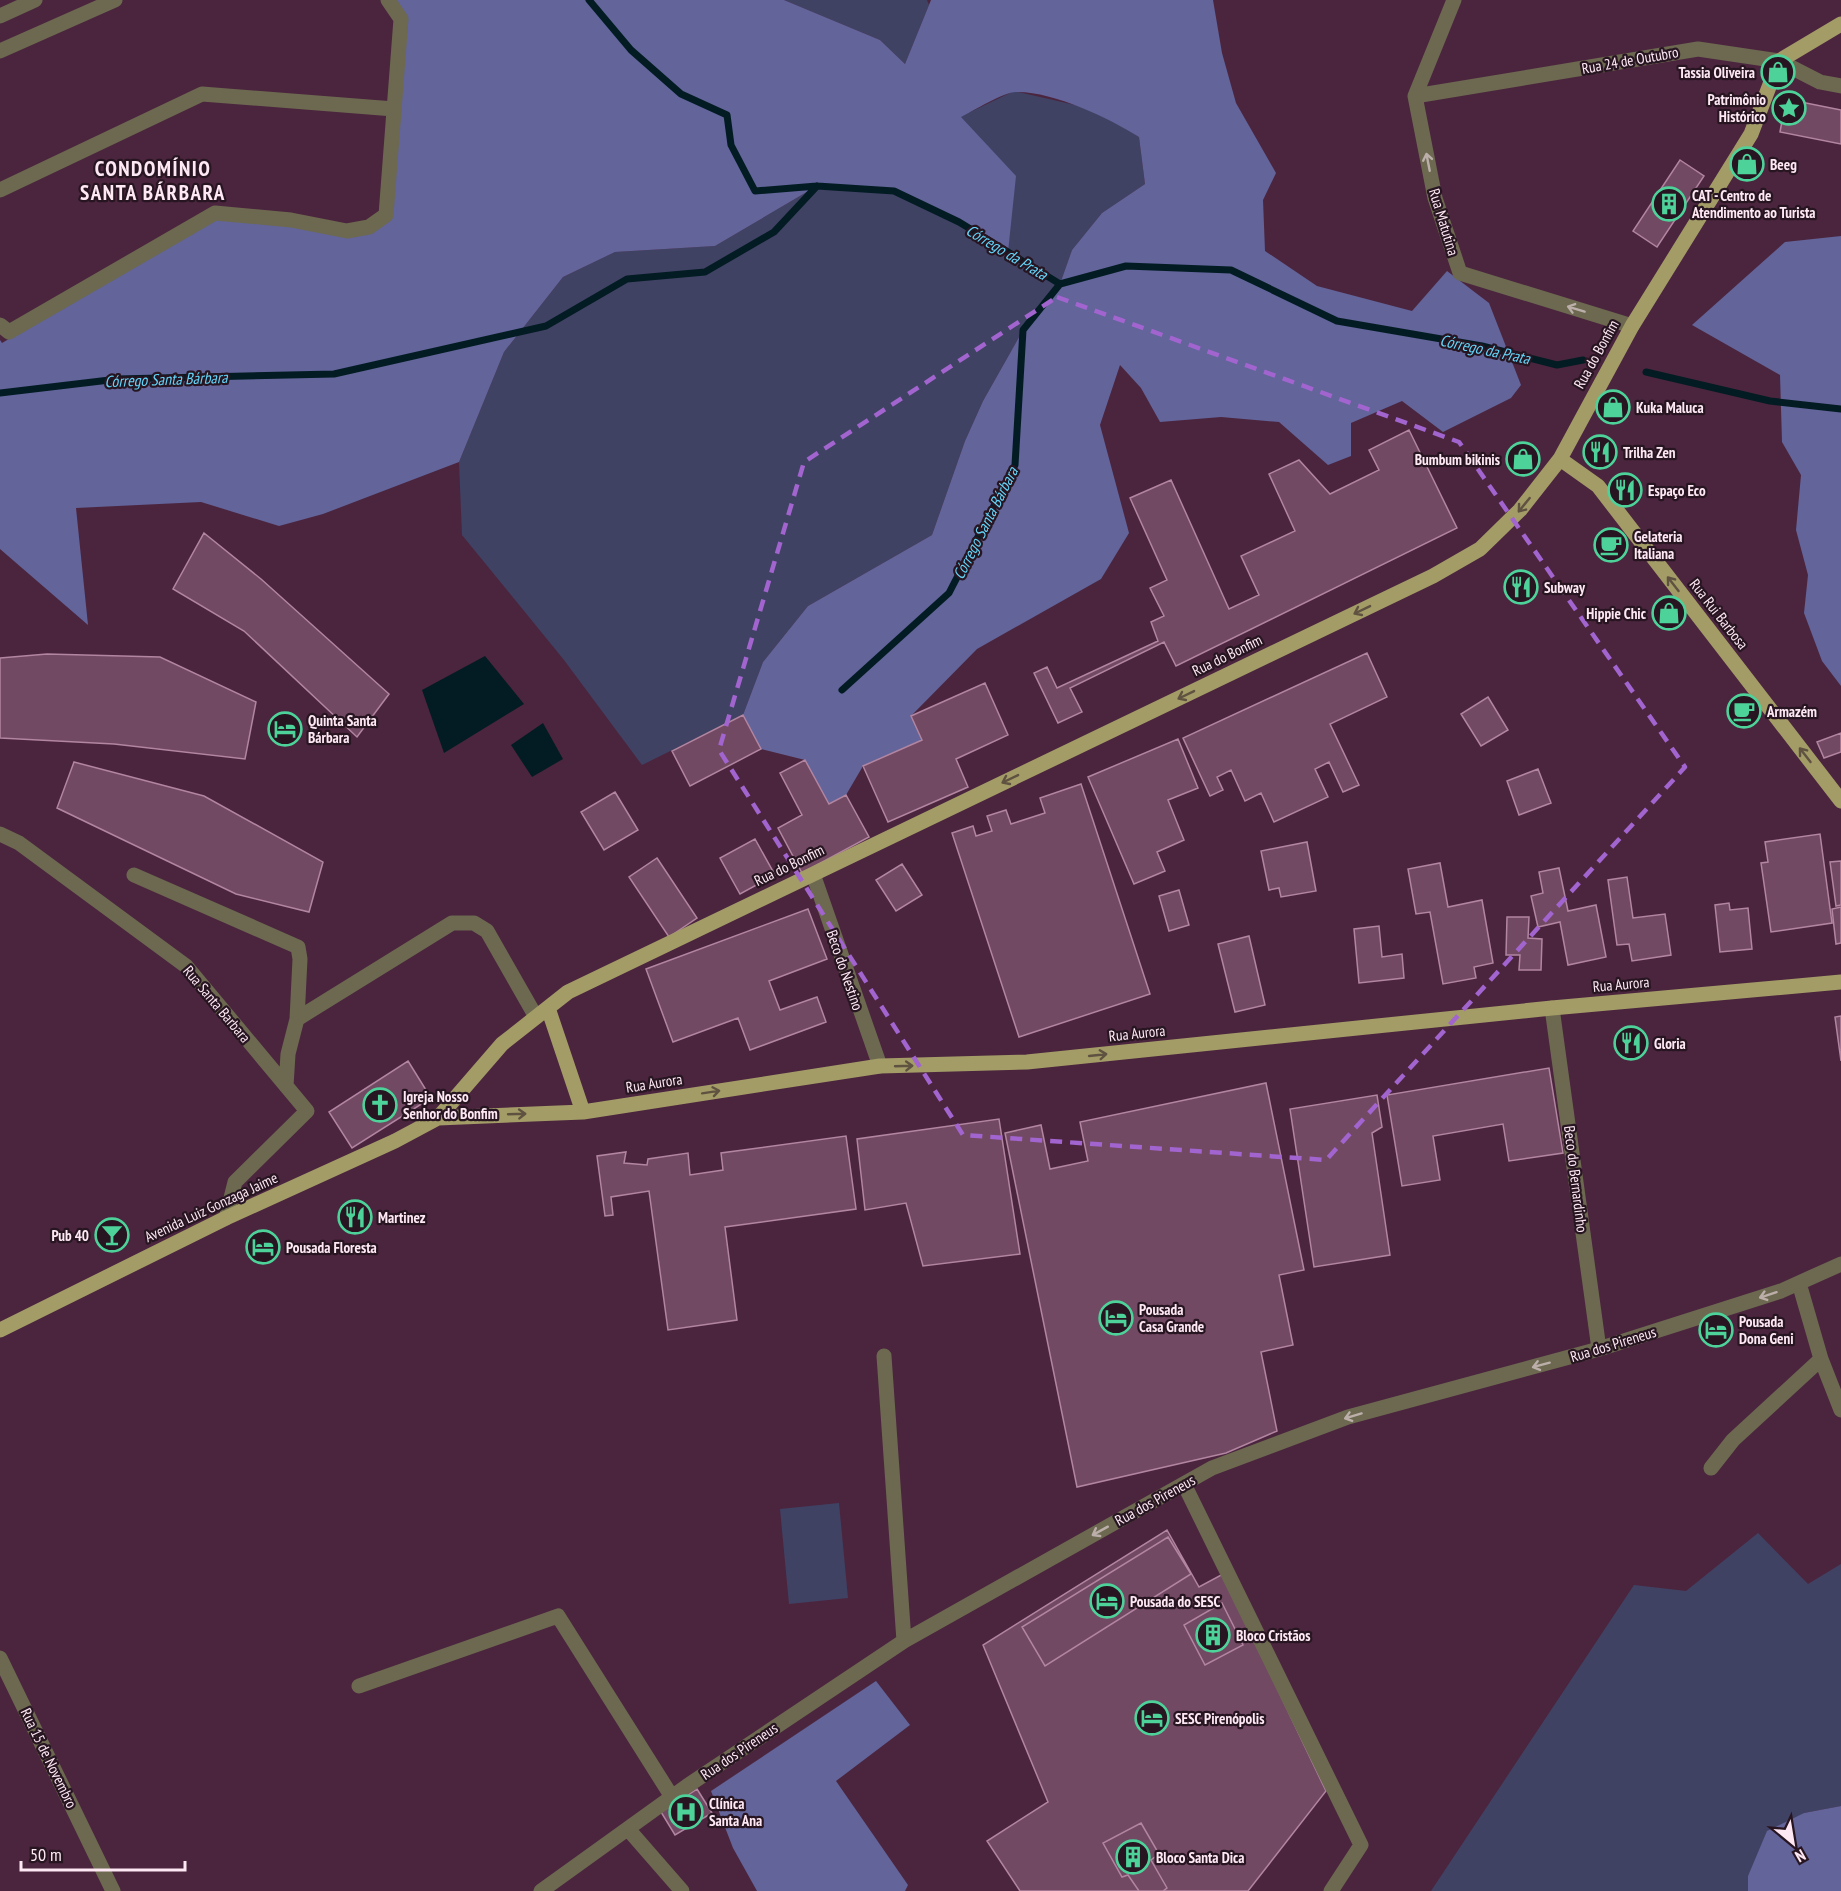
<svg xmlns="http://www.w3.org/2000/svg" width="1841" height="1891" viewBox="0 0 1841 1891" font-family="'PT Sans Narrow',sans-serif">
  <rect width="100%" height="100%" fill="#4b253e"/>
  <path fill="#404264" d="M784,0H927L929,5L905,64L880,40Z
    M1014,91L1097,110L1139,137L1145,184L1102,213L1072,250L1060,284L1023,330L983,401L965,441L932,535L808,606L763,662L743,715L642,765L564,660L462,535L459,462L504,352L563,277L615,252L715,246L817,186L894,191L959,222L1008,252L960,117Z
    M839,1503L848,1598L789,1604L780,1509Z
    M1758,1533L1808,1584L1841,1564V1806L1804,1813L1748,1876V1891H1431L1634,1585L1686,1591Z"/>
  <path fill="#62649a" d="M392,0H784L880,40L905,64L931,0H1213L1222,53L1236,103L1276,173L1263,200L1265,251L1317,286L1412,311L1447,271L1489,303L1521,385L1511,398L1443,432L1402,401L1351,423V456L1328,465L1279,422L1221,417L1160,422L1141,388L1120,365L1100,425L1129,533L1101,579L977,649L912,715L922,740L863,766L846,795L829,804L805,760L761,749L743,715L763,662L808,606L932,535L965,441L983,401L1023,330L1060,284L1072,250L1102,213L1145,184L1139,137C1109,118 1052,91 1016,92C1004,92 973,111 961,117L1016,176L1008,252L959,222L894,191L817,186L715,246L615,252L563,277L504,352L459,462L323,514L279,526L201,502L76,508L88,625L0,549V340L2,343L213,218L365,234L388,220L408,20Z
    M1841,236V686L1822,661L1804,613L1808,575L1796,530L1801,475L1782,442L1780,375L1692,325L1785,242Z
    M876,1681L910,1725L836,1781L908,1885L905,1891H757L733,1848L711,1791Z
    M1841,1806V1891H1748V1876L1767,1831L1804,1813Z"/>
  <path fill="#031c23" d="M485,656L524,704L444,753L422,690Z
    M543,723L563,759L532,777L511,745Z"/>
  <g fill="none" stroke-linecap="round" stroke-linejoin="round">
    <path stroke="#031c23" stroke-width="7" d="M589,0L631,50L681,94L727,115L731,145L755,191L817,186L894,191L959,222L1060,284L1126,266L1231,270L1337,321L1482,346L1557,365L1583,360
      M1646,372L1770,401L1841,409
      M0,393L118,379L334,374L546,326L627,279L705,272L774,232L817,186
      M842,690L949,593L1015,465L1023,330L1060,284"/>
  </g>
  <path fill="#724963" stroke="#b285a1" stroke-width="1.5" d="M1786,99L1841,110V144L1780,132Z
    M1680,160L1704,176L1657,247L1633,231Z
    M1409,430L1457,528L1176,666L1164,642L1070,688L1082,712L1058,723L1034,673L1047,667L1057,688L1158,641L1151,622L1164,616L1150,588L1167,580L1130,498L1171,480L1229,609L1259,595L1241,556L1295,531L1269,474L1299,460L1330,494L1379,470L1369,450Z
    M204,533L261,579L389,694L357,737L244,631L173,589Z
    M1367,653L1387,697L1330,724L1359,785L1343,792L1329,762L1315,769L1328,797L1274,822L1261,793L1245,801L1231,770L1217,777L1223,790L1210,796L1183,738Z
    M47,654L160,657L256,702L245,759L114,744L0,738V658Z
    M985,683L1008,735L956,759L968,787L888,822L863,766L922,740L911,716Z
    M1488,697L1508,730L1481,746L1461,714Z
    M743,715L761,749L690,786L672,751Z
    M1841,733V752L1824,758L1817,742Z
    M1178,739L1198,788L1168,800L1184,840L1157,852L1165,871L1134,884L1088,777Z
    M805,760L829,804L846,795L869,837L802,873L778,828L802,815L780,773Z
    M74,762L204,796L323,862L309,912L236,894L57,808Z
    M1538,769L1551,803L1519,815L1507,781Z
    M1081,784L1150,994L1019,1037L952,833L973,826L976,836L992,831L987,816L1006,810L1011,824L1045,813L1040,798Z
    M615,792L638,830L604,850L581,812Z
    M1820,834L1832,923L1771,932L1761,863L1768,862L1765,842Z
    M755,839L775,875L740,894L720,858Z
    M1307,842L1316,891L1281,897L1279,888L1269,890L1261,851Z
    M657,858L697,918L669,937L629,877Z
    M1841,861V905L1836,906L1830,862Z
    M1440,863L1448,907L1482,900L1493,963L1474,967L1476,978L1443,984L1430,912L1416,914L1408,869Z
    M902,864L922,895L896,911L876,880Z
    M1559,868L1568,911L1596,905L1606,957L1568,965L1560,922L1538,927L1531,896L1543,893L1539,872Z
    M1627,877L1633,918L1665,914L1671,955L1632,961L1629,944L1617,945L1608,880Z
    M1179,890L1189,925L1169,931L1159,896Z
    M1729,903L1730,910L1748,908L1752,949L1720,952L1715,905Z
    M1841,907V943L1836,944L1832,909Z
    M808,909L827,959L769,981L780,1010L817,997L826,1022L750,1050L738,1018L673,1042L646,969Z
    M1507,917H1529L1528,938L1542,939L1541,970H1519L1520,955H1506Z
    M1379,926L1382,957L1402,954L1404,978L1359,983L1354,929Z
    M1249,936L1265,1005L1235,1012L1218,944Z
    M1841,1016V1061L1835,1017Z
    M408,1061L431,1098L352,1148L329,1112Z
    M1549,1068L1563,1153L1509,1161L1503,1124L1433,1136L1440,1180L1402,1186L1387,1095Z
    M1266,1083L1304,1270L1279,1275L1293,1345L1261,1352L1277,1431L1226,1453L1077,1487L1005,1133L1041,1125L1050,1169L1088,1161L1080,1122Z
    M1377,1095L1382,1127L1372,1133L1390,1255L1314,1267L1290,1109Z
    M999,1119L1020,1254L923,1266L906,1203L865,1210L857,1139Z
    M846,1136L856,1209L725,1227L737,1320L668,1330L649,1191L611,1197L613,1215L605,1216L597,1156L626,1152L624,1163L647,1165L648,1159L688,1153L690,1175L723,1170L721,1153Z
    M1167,1530L1199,1587L1223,1574L1326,1791L1248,1891H1020L987,1841L1048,1802L983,1645Z
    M1168,1537L1191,1574L1045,1666L1022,1627Z
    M1222,1603L1243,1645L1205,1665L1184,1625Z
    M697,1789L712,1813L675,1835L661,1812Z
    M1141,1823L1159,1854L1151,1860L1167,1888L1163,1891H1139L1128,1875L1122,1877L1103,1843Z"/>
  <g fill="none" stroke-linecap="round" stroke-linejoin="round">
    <path stroke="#6c6950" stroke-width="15" d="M1454,0L1415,96L1435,198L1460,273L1632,326
      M0,16L35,0
      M0,51L115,0
      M1415,96L1698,49L1779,61L1820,82L1841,86
      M0,190L202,94L394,109
      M0,325L9,332L215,213L291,220L347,231L369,227L386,215L401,19L388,0
      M0,834L19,843L186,966L307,1111L235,1182L226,1218
      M813,874L880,1066
      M134,875L298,947L300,959L297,1019
      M1552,1008L1599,1349
      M286,1086L288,1054L297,1019L452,923H474L487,931L536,1017
      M1799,1283L1821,1359L1841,1410
      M884,1356L904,1641
      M1711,1468L1733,1440L1821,1359
      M1184,1484L1361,1845L1331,1891
      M0,1658L113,1891
      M359,1686L558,1616L672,1797
      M628,1829L682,1891
      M541,1891L687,1786L904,1641L1212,1468L1348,1417L1599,1349L1781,1291L1841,1264"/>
    <path stroke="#a39c67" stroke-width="15" d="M1560,459L1598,486L1841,801
      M548,1008L583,1112
      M438,1118L583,1112L880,1066L1027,1062L1552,1008L1841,982
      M0,1330L226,1218L395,1141L438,1118L502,1044L568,992L1433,576L1480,549L1520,510L1560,459L1632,326L1751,134L1779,61L1841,24"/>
  </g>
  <defs><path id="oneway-shaft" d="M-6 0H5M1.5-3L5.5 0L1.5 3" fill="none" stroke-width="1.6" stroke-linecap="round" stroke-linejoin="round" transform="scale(1.5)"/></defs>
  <g stroke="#bcafaa">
    <use href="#oneway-shaft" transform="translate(1428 162) rotate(-101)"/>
    <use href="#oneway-shaft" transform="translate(1576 309) rotate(-163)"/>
    <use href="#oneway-shaft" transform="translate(1768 1295) rotate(162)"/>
    <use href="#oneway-shaft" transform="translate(1541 1365) rotate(165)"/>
    <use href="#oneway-shaft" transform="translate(1353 1416) rotate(163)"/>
    <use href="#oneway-shaft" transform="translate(1100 1531) rotate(151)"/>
  </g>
  <g stroke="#5f5240">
    <use href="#oneway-shaft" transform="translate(1524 505) rotate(129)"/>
    <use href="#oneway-shaft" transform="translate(1673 584) rotate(-128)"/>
    <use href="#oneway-shaft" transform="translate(1362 610) rotate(154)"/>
    <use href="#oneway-shaft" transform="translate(1186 695) rotate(154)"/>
    <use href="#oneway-shaft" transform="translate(1805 755) rotate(-128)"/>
    <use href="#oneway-shaft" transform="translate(1010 779) rotate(154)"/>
    <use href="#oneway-shaft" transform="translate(1098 1055) rotate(-6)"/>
    <use href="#oneway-shaft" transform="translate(904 1066) rotate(-2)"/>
    <use href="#oneway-shaft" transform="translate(711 1092) rotate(-9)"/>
    <use href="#oneway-shaft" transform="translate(517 1114) rotate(-2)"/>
  </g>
  <path fill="none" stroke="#a264cf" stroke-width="4.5" stroke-dasharray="12 8" stroke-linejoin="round" d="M1057,297L1459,442L1685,767L1326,1160L963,1135L719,750L804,462Z"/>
  <defs>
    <symbol id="shop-ring" viewBox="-11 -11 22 22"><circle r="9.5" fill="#271621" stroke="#4dd39a" stroke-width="1.5"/><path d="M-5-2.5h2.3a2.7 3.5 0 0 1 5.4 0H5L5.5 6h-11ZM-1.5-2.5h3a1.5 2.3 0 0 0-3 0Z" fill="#4dd39a"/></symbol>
    <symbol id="sight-ring" viewBox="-11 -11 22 22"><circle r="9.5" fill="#271621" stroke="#4dd39a" stroke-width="1.5"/><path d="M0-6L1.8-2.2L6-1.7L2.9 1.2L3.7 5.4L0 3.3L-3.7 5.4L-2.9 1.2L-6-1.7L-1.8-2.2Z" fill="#4dd39a"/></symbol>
    <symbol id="building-ring" viewBox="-11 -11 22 22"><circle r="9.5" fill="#271621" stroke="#4dd39a" stroke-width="1.5"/><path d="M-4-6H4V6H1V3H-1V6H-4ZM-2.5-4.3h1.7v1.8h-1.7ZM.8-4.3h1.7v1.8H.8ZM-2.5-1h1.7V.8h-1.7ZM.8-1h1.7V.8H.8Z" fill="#4dd39a"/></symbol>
    <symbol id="restaurant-ring" viewBox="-11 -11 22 22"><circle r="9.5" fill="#271621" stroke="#4dd39a" stroke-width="1.5"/><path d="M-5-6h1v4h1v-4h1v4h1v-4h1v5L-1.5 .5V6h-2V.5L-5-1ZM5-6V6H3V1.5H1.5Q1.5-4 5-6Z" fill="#4dd39a"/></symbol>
    <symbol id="cafe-ring" viewBox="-11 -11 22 22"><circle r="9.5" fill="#271621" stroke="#4dd39a" stroke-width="1.5"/><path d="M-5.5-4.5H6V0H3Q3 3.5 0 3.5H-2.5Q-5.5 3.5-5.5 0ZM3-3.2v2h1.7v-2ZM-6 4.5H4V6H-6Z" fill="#4dd39a"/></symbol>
    <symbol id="hotel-ring" viewBox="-11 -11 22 22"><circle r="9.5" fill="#271621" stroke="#4dd39a" stroke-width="1.5"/><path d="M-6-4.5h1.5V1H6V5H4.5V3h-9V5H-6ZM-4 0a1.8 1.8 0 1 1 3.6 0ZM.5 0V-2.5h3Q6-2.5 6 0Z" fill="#4dd39a"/></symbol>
    <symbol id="church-ring" viewBox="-11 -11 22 22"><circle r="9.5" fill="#271621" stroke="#4dd39a" stroke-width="1.5"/><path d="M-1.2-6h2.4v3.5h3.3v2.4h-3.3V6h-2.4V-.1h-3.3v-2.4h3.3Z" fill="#4dd39a"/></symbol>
    <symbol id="bar-ring" viewBox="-11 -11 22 22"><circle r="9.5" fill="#271621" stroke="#4dd39a" stroke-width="1.5"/><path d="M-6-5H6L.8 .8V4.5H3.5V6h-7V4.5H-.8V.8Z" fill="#4dd39a"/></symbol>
    <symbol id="hospital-ring" viewBox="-11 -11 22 22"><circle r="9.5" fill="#271621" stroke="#4dd39a" stroke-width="1.5"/><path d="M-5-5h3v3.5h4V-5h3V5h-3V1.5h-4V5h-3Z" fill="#4dd39a"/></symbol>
  </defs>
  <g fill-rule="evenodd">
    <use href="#shop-ring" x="1759" y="53" width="38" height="38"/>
    <use href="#sight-ring" x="1770" y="89" width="38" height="38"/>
    <use href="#shop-ring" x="1728" y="145" width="38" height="38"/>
    <use href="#building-ring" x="1650" y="185" width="38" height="38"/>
    <use href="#shop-ring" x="1594" y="388" width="38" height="38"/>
    <use href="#restaurant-ring" x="1581" y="433" width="38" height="38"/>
    <use href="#shop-ring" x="1504" y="440" width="38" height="38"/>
    <use href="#restaurant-ring" x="1606" y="471" width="38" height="38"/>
    <use href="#cafe-ring" x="1592" y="526" width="38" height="38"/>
    <use href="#restaurant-ring" x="1502" y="568" width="38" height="38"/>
    <use href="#shop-ring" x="1650" y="594" width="38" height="38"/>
    <use href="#cafe-ring" x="1725" y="692" width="38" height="38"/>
    <use href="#hotel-ring" x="266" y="710" width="38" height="38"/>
    <use href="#restaurant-ring" x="1612" y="1024" width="38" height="38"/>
    <use href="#church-ring" x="361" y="1086" width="38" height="38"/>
    <use href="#restaurant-ring" x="336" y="1198" width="38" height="38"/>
    <use href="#bar-ring" x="93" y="1216" width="38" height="38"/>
    <use href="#hotel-ring" x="244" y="1228" width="38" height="38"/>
    <use href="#hotel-ring" x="1097" y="1299" width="38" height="38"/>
    <use href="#hotel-ring" x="1697" y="1311" width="38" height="38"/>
    <use href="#hotel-ring" x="1088" y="1582" width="38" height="38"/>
    <use href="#building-ring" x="1194" y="1616" width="38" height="38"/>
    <use href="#hotel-ring" x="1133" y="1699" width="38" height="38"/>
    <use href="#hospital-ring" x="667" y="1793" width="38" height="38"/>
    <use href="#building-ring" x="1114" y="1838" width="38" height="38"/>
  </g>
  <g text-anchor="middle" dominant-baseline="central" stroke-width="4.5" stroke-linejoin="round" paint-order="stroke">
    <g font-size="15" fill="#fde8f4" stroke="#271621">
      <text transform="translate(1630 60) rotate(-10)">Rua 24 de Outubro</text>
      <text transform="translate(1444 222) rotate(73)">Rua Matutina</text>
      <text transform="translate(1596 354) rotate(-61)">Rua do Bonfim</text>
      <text transform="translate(1719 614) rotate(52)">Rua Rui Barbosa</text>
      <text transform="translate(1227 655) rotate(-26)">Rua do Bonfim</text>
      <text transform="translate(789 865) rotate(-26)">Rua do Bonfim</text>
      <text transform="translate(845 970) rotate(71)">Beco do Nestino</text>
      <text transform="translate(1621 984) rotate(-5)">Rua Aurora</text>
      <text transform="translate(217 1004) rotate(50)">Rua Santa Barbara</text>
      <text transform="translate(1137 1033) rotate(-6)">Rua Aurora</text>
      <text transform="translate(654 1083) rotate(-9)">Rua Aurora</text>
      <text transform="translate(1576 1179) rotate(83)">Beco do Bernardinho</text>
      <text transform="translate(211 1207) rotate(-25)">Avenida Luiz Gonzaga Jaime</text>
      <text transform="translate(1613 1344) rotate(-17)">Rua dos Pireneus</text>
      <text transform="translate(1155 1500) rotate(-29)">Rua dos Pireneus</text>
      <text transform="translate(739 1751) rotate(-34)">Rua dos Pireneus</text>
      <text transform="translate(49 1758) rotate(64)">Rua 15 de Novembro</text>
    </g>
    <g font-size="15" font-weight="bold" fill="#fde8f4" stroke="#271621" text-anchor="start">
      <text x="1755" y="72" text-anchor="end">Tassia Oliveira</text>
      <text x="1766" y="99" text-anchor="end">Patrimônio<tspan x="1766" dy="17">Histórico</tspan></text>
      <text x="1770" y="164">Beeg</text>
      <text x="1692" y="195">CAT - Centro de<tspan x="1692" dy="17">Atendimento ao Turista</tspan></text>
      <text x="1636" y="407">Kuka Maluca</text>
      <text x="1623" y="452">Trilha Zen</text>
      <text x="1500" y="459" text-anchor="end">Bumbum bikinis</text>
      <text x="1648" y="490">Espaço Eco</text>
      <text x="1634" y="536">Gelateria<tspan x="1634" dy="17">Italiana</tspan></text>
      <text x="1544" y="587">Subway</text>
      <text x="1646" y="613" text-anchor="end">Hippie Chic</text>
      <text x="1767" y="711">Armazém</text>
      <text x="308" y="720">Quinta Santa<tspan x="308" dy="17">Bárbara</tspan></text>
      <text x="1654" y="1043">Gloria</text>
      <text x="403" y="1096">Igreja Nosso<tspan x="403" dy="17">Senhor do Bonfim</tspan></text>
      <text x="378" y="1217">Martinez</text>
      <text x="89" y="1235" text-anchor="end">Pub 40</text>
      <text x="286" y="1247">Pousada Floresta</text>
      <text x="1139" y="1309">Pousada<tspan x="1139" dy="17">Casa Grande</tspan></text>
      <text x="1739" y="1321">Pousada<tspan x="1739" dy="17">Dona Geni</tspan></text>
      <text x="1130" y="1601">Pousada do SESC</text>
      <text x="1236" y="1635">Bloco Cristãos</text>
      <text x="1175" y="1718">SESC Pirenópolis</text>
      <text x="709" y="1803">Clínica<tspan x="709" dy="17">Santa Ana</tspan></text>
      <text x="1156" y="1857">Bloco Santa Dica</text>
    </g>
    <g font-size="16" font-style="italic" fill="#63d5f9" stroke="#271621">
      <text transform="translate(1007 252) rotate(31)">Córrego da Prata</text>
      <text transform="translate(1485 349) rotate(12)">Córrego da Prata</text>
      <text transform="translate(166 379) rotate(-2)">Córrego Santa Bárbara</text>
      <text transform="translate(985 523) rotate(-63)">Córrego Santa Bárbara</text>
    </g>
    <g font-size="21" font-weight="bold" letter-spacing="1.5" fill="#fde8f4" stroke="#271621">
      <text x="153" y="168">CONDOMÍNIO<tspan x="153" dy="24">SANTA BÁRBARA</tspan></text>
    </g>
  </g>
  <g transform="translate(1793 1843) rotate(150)" stroke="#271621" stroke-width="4.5" paint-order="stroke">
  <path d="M0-4.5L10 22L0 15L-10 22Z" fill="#fde8f4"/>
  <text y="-9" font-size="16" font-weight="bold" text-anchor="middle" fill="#fde8f4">N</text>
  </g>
  <path d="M21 1861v9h164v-9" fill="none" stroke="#fde8f4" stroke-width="3"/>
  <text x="30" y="1861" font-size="18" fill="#fde8f4" stroke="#271621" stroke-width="4.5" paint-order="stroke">50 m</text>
</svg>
